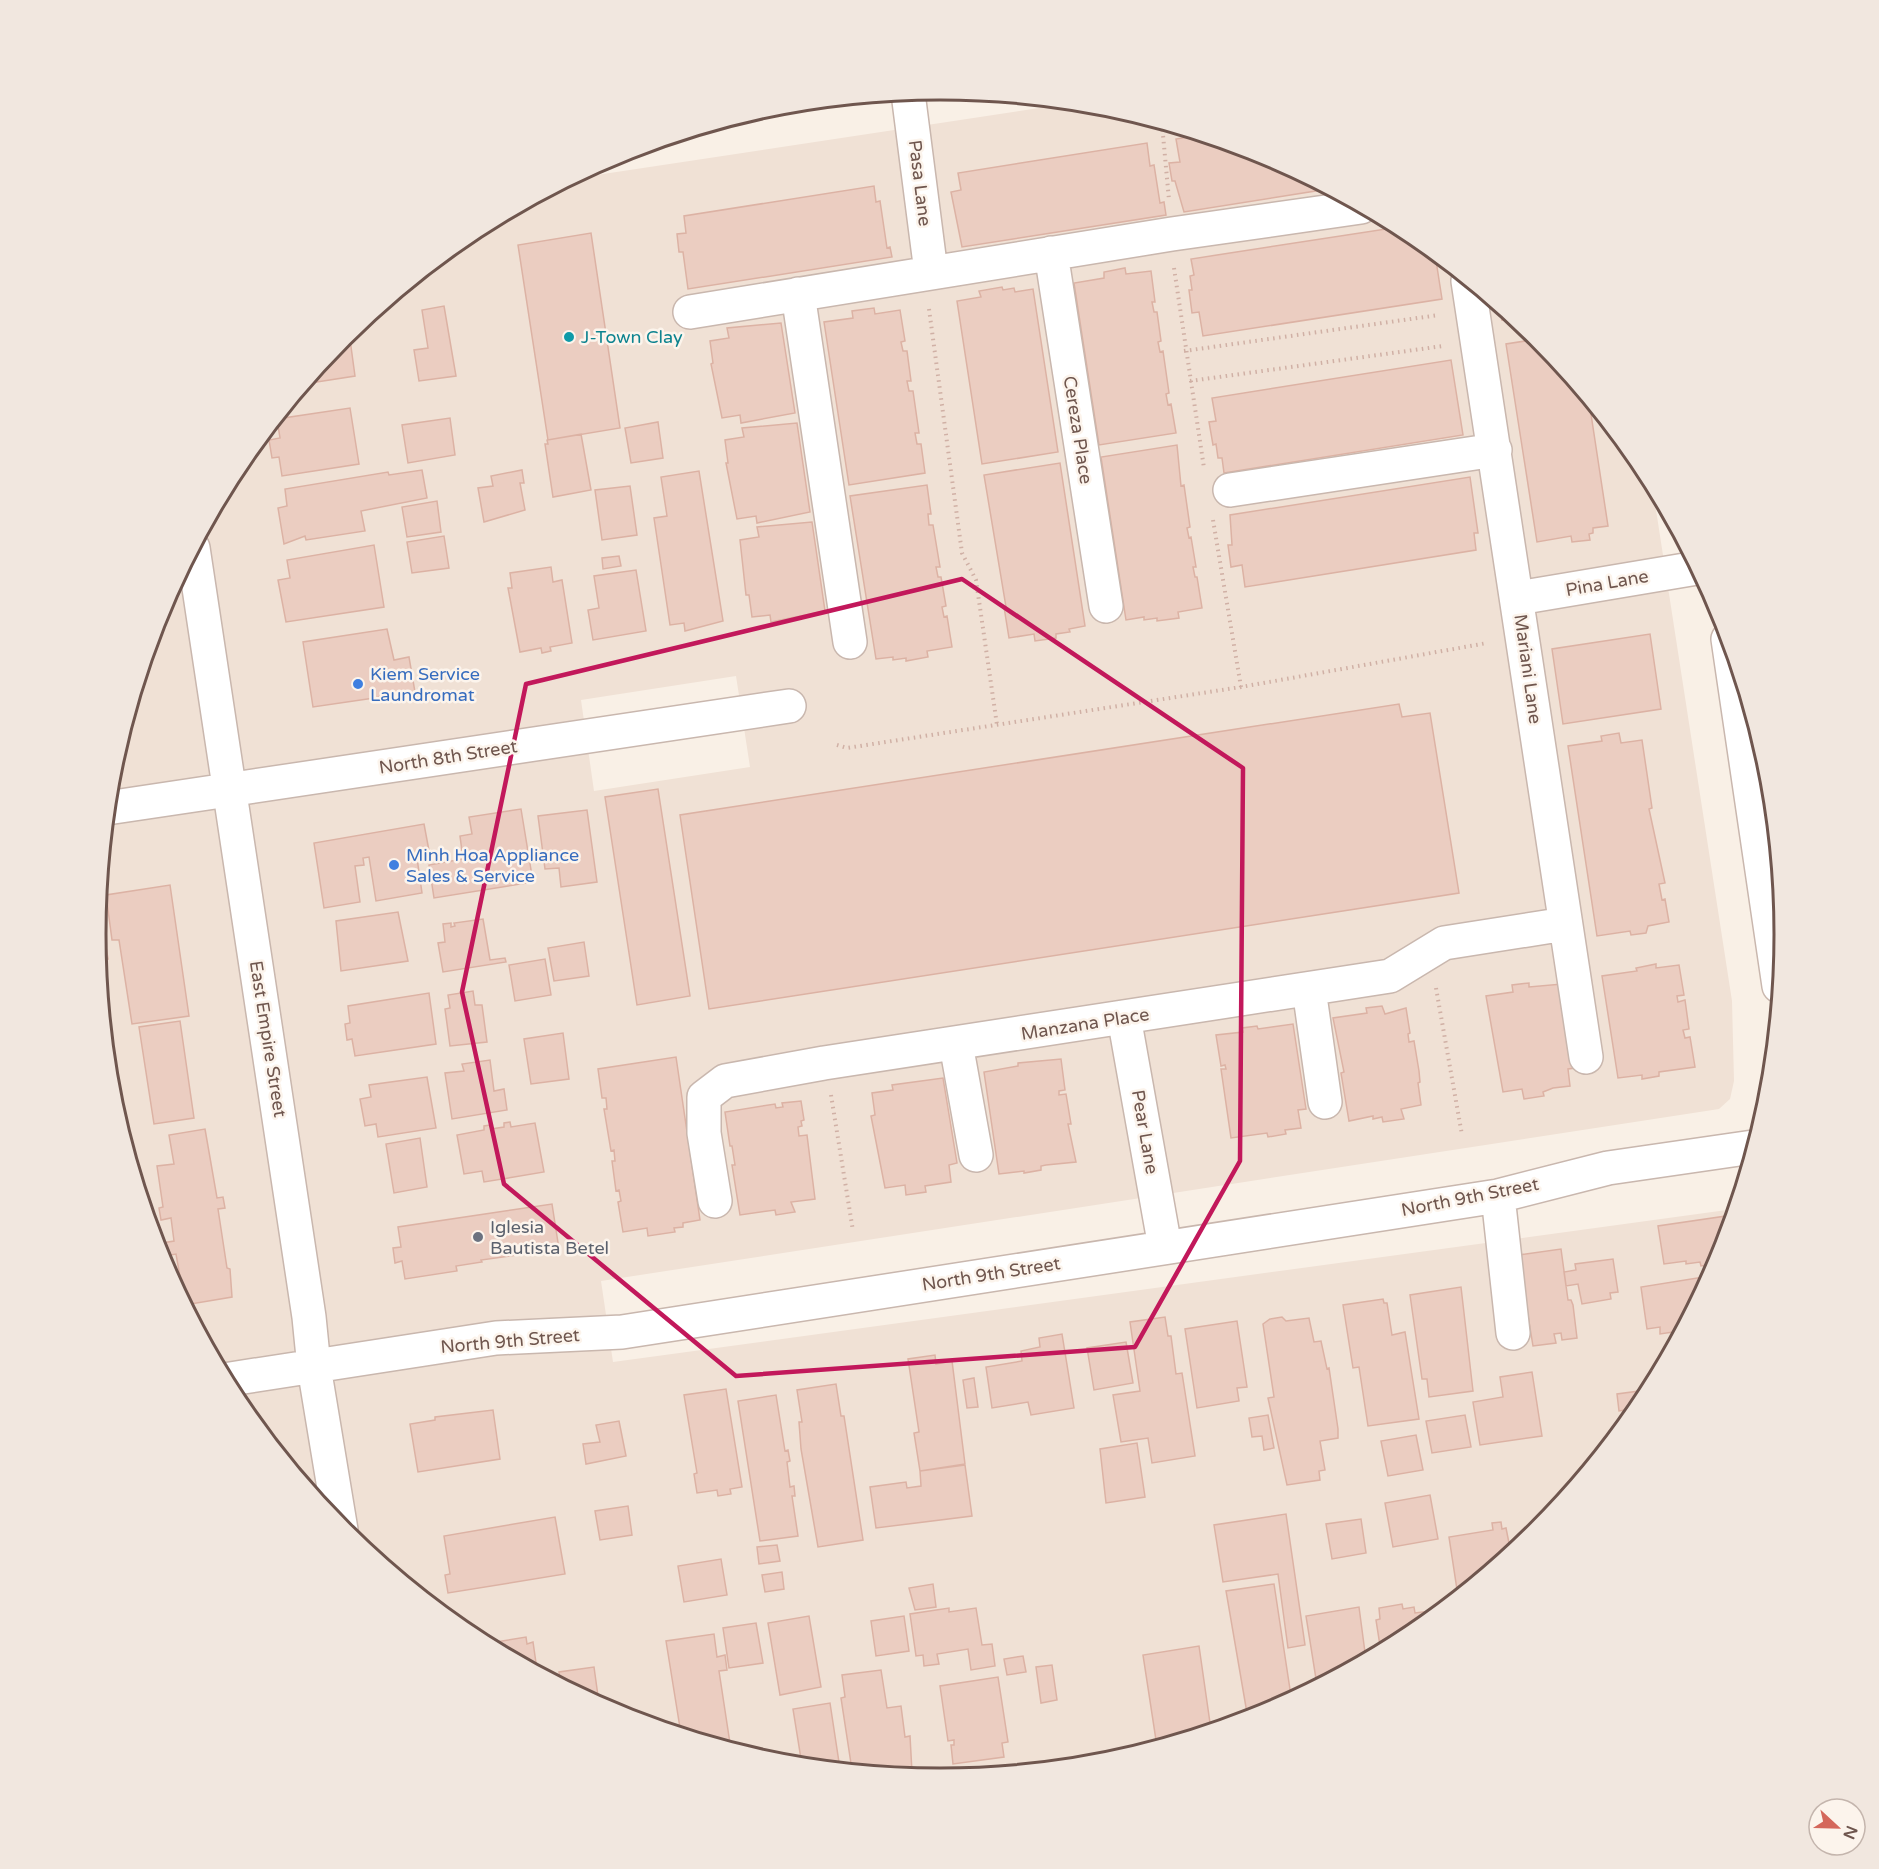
<svg xmlns="http://www.w3.org/2000/svg" width="1879" height="1869" viewBox="0 0 1879 1869" font-family="'Varela Round',sans-serif">
  <rect width="100%" height="100%" fill="#f9f0e6"/>
  <path fill="#f0e1d5" fill-rule="evenodd" d="M1072,103L1105,106L1263,154L1409,233L1537,338L1642,466L1652,484L1732,1001L1734,1081L1730,1099L1719,1109L601,1281L613,1362L1734,1209L1720,1258L1641,1404L1536,1532L1408,1637L1262,1715L1104,1763L939,1779L774,1763L616,1715L470,1636L342,1531L237,1403L159,1257L111,1099L95,934L111,769L159,611L238,465L343,337L471,232L570,179ZM736,676L750,767L594,791L581,700Z"/>
  <path fill="#ebcdc1" stroke="#dcb2a4" stroke-width="1.5" d="M1199,135L1263,154L1328,189L1184,212L1175,181H1172L1169,163L1180,162L1176,139Z
    M1147,143L1150,166L1154,165L1160,203L1164,202L1166,215L962,247L951,192L961,190L958,173Z
    M874,186L876,202L880,201L887,248L890,247L892,257L688,289L683,252H679L677,234L686,233L684,216Z
    M1399,227L1435,254L1442,299L1203,336L1199,312L1192,313L1189,290H1192L1190,276L1194,275L1191,259Z
    M591,233L620,428L548,440L518,245Z
    M1125,268L1126,274L1151,271L1155,302H1152L1154,312H1157L1161,341L1158,342L1160,352L1163,351L1169,393L1166,394L1168,405L1171,404L1176,433L1099,445L1074,283L1104,278V272Z
    M1002,287L1003,290L1014,288L1015,292L1033,289L1058,452L982,464L957,301L981,297L979,291Z
    M444,306L456,376L419,381L414,350L428,348L422,310Z
    M874,308L875,314L900,310L905,341L901,342L903,351H907L911,381H907L909,391H913L919,433H915L917,444H921L925,473L849,485L824,322L853,318L852,311Z
    M1501,308L1513,318L1502,320Z
    M781,323L795,413L741,423L740,415L722,418L711,364L713,363L710,341L729,338L727,328Z
    M349,332L355,376L304,384L343,337Z
    M1538,339L1589,401L1608,526L1593,528V533L1589,534L1590,540L1572,542L1571,536L1537,542L1506,344Z
    M1451,360L1463,435L1224,473L1222,458H1218L1216,444L1213,445L1209,422L1216,421L1212,398Z
    M350,408L359,464L282,476L279,457L272,458L269,440L280,438L277,419Z
    M450,418L455,455L408,463L402,425Z
    M658,422L663,458L631,463L625,428Z
    M797,423L810,512L757,523L756,516L737,519L726,463H728L725,440L744,437L742,428Z
    M581,434L591,490L553,497L545,444H548L547,440Z
    M1177,445L1181,486L1184,485L1190,527L1187,528L1189,538L1191,537L1196,567H1193L1195,577H1197L1202,608L1178,612L1179,618L1157,621V618L1144,620V617L1126,620L1101,457Z
    M1060,463L1085,626L1069,629L1070,632L1056,634V638L1035,641L1034,634L1009,638L1004,607H1006L984,475Z
    M422,470L427,498L361,511L365,531L306,540L305,536L284,544L278,508L287,506L285,489L388,472L389,475Z
    M522,470L524,483H520L525,510L484,522L478,488L493,486L491,476Z
    M699,471L723,621L685,631L684,623L670,625L654,518L667,516L661,477Z
    M1470,477L1478,533H1474L1476,550L1245,587L1242,565L1231,567L1228,545H1232L1230,515Z
    M927,485L931,514H928L929,525H933L940,567H936L938,577H941L946,606L942,607L944,617L947,616L952,647L927,651L928,657L906,661V658L893,660V657L876,659L850,496Z
    M630,486L637,535L602,540L595,490Z
    M437,501L441,532L407,537L402,507Z
    M812,522L825,611L771,622L770,615L752,617L749,595H746L740,540L759,537L757,527Z
    M444,536L449,568L412,573L407,542Z
    M374,545L384,607L286,622L278,580L290,578L287,560Z
    M619,556L621,566L603,569L602,558Z
    M551,567L553,582L562,580L572,643L550,647L551,651L542,653L541,648L520,652L508,588H512L510,573Z
    M636,570L646,631L593,640L588,610L599,608L594,576Z
    M387,629L394,660L409,657L415,692L313,707L303,642Z
    M1650,634L1661,709L1563,724L1552,649Z
    M1399,704L1402,717L1430,713L1459,893L709,1009L680,815Z
    M1619,733L1621,743L1642,740L1652,808L1649,809L1665,883L1659,884L1662,900L1665,899L1669,922L1648,926L1646,933L1631,935L1630,931L1597,936L1568,746L1602,741L1601,736Z
    M658,789L690,996L637,1005L605,797Z
    M521,809L533,882L434,898L429,865L463,859L460,836L472,834L469,817Z
    M587,810L597,882L561,887L559,868L545,869L538,816Z
    M424,824L430,856L417,858L422,893L376,901L369,857L363,858L364,865L355,866L360,902L324,908L314,843Z
    M170,885L189,1016L132,1024L119,940H112L106,895Z
    M99,903L108,959H105L106,970L99,971L95,934Z
    M398,912L408,961L341,971L336,921Z
    M483,919L490,960L505,958L506,962L443,972L438,943L445,942L443,924L451,923V927L455,926L454,923Z
    M584,942L589,976L554,981L548,948Z
    M545,959L551,995L515,1001L509,965Z
    M1656,964V968L1679,965L1684,995L1677,996L1678,1002L1685,1000L1689,1029L1683,1030L1685,1038L1690,1037L1695,1067L1659,1072V1076L1642,1079V1075L1618,1078L1602,976L1637,971L1636,968Z
    M1529,983V987L1562,984L1575,1068L1568,1069L1570,1086L1553,1088L1543,1092L1544,1096L1524,1099L1522,1089L1503,1092L1486,996L1513,992L1512,985Z
    M473,991L475,1005H482L487,1042L450,1046L445,1009L450,1008L448,995Z
    M429,993L436,1044L355,1056L352,1039L347,1040L345,1024L350,1023L348,1006Z
    M1382,1006L1385,1014L1406,1008L1410,1033L1408,1034L1409,1042L1414,1041L1419,1071L1420,1082L1418,1083L1421,1105L1401,1109L1404,1119L1383,1122L1382,1117L1373,1119V1116L1349,1121L1341,1073L1344,1072L1333,1018L1367,1013L1366,1008Z
    M180,1021L194,1118L154,1124L139,1027Z
    M1293,1024L1306,1109L1298,1110L1301,1128L1285,1130L1286,1134L1268,1137L1267,1133L1231,1138L1221,1069H1226L1225,1065L1221,1066L1216,1035L1243,1032L1242,1028L1257,1026L1258,1029Z
    M563,1033L569,1079L531,1084L524,1039Z
    M676,1057L700,1220L683,1223V1227L674,1228L675,1232L648,1236L647,1228L623,1232L618,1202L621,1201L619,1190L616,1191L612,1161H615L614,1150L611,1151L604,1109H607L606,1098H602L598,1069Z
    M1061,1059L1065,1090L1059,1091V1095L1066,1094L1071,1124H1068L1076,1162L1046,1165L1041,1166V1170L1024,1173V1171L999,1174L984,1072L1018,1066V1063Z
    M490,1060L494,1091L504,1089L507,1110L452,1119L445,1073L464,1071L462,1064Z
    M427,1077L436,1128L378,1137L376,1124L365,1126L360,1099L371,1097L369,1085Z
    M943,1078L957,1163L949,1165L951,1182L925,1186L926,1192L906,1195L905,1185L885,1188L871,1116L875,1115L872,1093L893,1090L892,1085Z
    M801,1101L804,1120L801,1121L802,1126L798,1127L799,1136L807,1135L815,1199L791,1202L795,1212L776,1215L775,1210L740,1215L732,1165H735L732,1146H730L725,1112L775,1104L776,1108L783,1107L782,1103Z
    M510,1122L511,1127L535,1123L544,1172L484,1182L482,1171L464,1174L457,1135L484,1130V1126L490,1125L491,1129L504,1127V1123Z
    M205,1129L217,1198L223,1197L225,1208L218,1209L227,1268L230,1269L232,1297L185,1305L176,1254L159,1257L155,1244L174,1241L171,1218L161,1220L159,1208L163,1207L157,1166L174,1164L169,1135Z
    M420,1138L427,1187L394,1193L386,1144Z
    M552,1204L559,1249L481,1260L482,1262L456,1266L457,1271L405,1279L402,1261L395,1263L393,1248L401,1247L398,1227Z
    M1733,1215L1720,1257L1714,1258L1715,1264L1701,1266L1700,1262L1686,1264V1261L1664,1264L1658,1226Z
    M1561,1249L1568,1300H1571L1573,1305L1577,1338L1562,1340L1561,1333L1554,1334L1556,1343L1533,1346L1518,1255Z
    M1613,1259L1618,1292L1610,1293L1611,1299L1582,1304L1578,1284L1566,1286L1564,1272L1576,1270L1575,1264Z
    M1710,1276L1680,1331L1660,1334V1327L1647,1329L1641,1287Z
    M1461,1287L1473,1391L1429,1397L1427,1379H1422L1410,1295Z
    M1383,1299L1384,1303H1387L1392,1335L1405,1332L1419,1419L1368,1426L1359,1367L1353,1368L1343,1305Z
    M1165,1317L1168,1336H1171L1176,1374L1182,1373L1195,1456L1152,1463L1148,1438L1121,1442L1113,1395L1140,1391L1130,1322Z
    M1282,1317L1286,1321L1309,1318L1314,1342L1321,1341L1327,1369L1329,1368L1338,1429V1438L1320,1441L1325,1470L1319,1471L1320,1480L1287,1485L1268,1398L1274,1397L1263,1324L1270,1319Z
    M1237,1321L1247,1387L1237,1388L1239,1401L1197,1408L1185,1329Z
    M1062,1334L1074,1408L1031,1415L1028,1402L992,1408L986,1367L1022,1361L1021,1351L1040,1347L1039,1338Z
    M1126,1342L1133,1383L1094,1390L1087,1348Z
    M935,1355L936,1364L952,1361L965,1464L920,1471L914,1433L919,1432L908,1359Z
    M1532,1372L1542,1436L1480,1445L1473,1402L1503,1397L1500,1377Z
    M974,1378L978,1407L967,1408L963,1380Z
    M836,1384L841,1416H844L863,1540L818,1547L801,1449L799,1422H802L797,1390Z
    M726,1389L742,1487L730,1489L731,1494L718,1496L717,1490L697,1493L694,1474L697,1473L684,1395Z
    M1647,1390L1638,1408L1619,1411L1617,1394Z
    M776,1395L785,1451L788,1450L790,1461L787,1462L790,1487L794,1486L795,1496H792L798,1536L760,1541L738,1401Z
    M493,1410L500,1459L418,1472L410,1424L435,1420V1417Z
    M1268,1415L1274,1448L1264,1450L1262,1436L1252,1437L1249,1418Z
    M1465,1415L1471,1447L1432,1453L1426,1421Z
    M619,1421L626,1456L586,1464L583,1444L600,1442L596,1425Z
    M1416,1435L1423,1470L1388,1476L1381,1441Z
    M1137,1443L1145,1497L1106,1503L1100,1449Z
    M965,1465L972,1516L876,1528L870,1487L906,1482L907,1488L921,1486L920,1471Z
    M1430,1495L1438,1539L1393,1547L1385,1503Z
    M628,1506L632,1535L600,1540L595,1511Z
    M1286,1514L1305,1645L1288,1648L1278,1574L1223,1582L1214,1525Z
    M555,1517L565,1574L448,1593L445,1575L450,1574L444,1536Z
    M1361,1519L1366,1553L1332,1559L1326,1524Z
    M1501,1522L1502,1529L1506,1528L1511,1553L1458,1596L1449,1537L1493,1530L1492,1523Z
    M777,1545L780,1561L759,1564L757,1547Z
    M721,1559L727,1595L684,1602L678,1566Z
    M782,1572L784,1589L765,1592L762,1575Z
    M933,1584L936,1607L915,1610L909,1588Z
    M1274,1584L1291,1696L1290,1700L1262,1715L1248,1719L1226,1591Z
    M1402,1604L1403,1609L1414,1607L1415,1613L1430,1611L1431,1619L1408,1637L1381,1652L1376,1620L1380,1619L1379,1608Z
    M1359,1607L1366,1660L1317,1685L1306,1616Z
    M949,1608V1612L976,1608L982,1645L992,1644L995,1666L971,1670L968,1649L937,1654L939,1664L924,1666L923,1655L916,1656L910,1614Z
    M809,1616L821,1687L780,1695L768,1623Z
    M904,1616L909,1651L876,1656L871,1621Z
    M756,1623L763,1663L729,1668L723,1628Z
    M714,1634L717,1657L725,1655L727,1670L719,1671L731,1750L681,1734L666,1641Z
    M526,1637L527,1644L533,1642L536,1663L530,1664L531,1669L484,1644Z
    M1199,1646L1211,1730L1156,1740L1143,1655Z
    M1023,1656L1026,1672L1007,1675L1004,1659Z
    M1052,1665L1057,1700L1041,1703L1036,1667Z
    M594,1667L598,1696L585,1698L561,1685L559,1672Z
    M881,1670L887,1708L901,1706L905,1737L910,1736L912,1772L880,1773L879,1768L852,1770L841,1698L845,1697L842,1675Z
    M998,1677L1008,1742L1002,1743L1004,1757L953,1764L951,1745H954V1740L948,1741L940,1686Z
    M830,1703L840,1769L802,1765L793,1709Z"/>
  <g fill="none" stroke-linecap="round" stroke-linejoin="round">
    <defs>
      <path id="minor" d="M908,93L931,272
        M1051,253L1106,606
        M1468,281L1586,1057
        M798,294L850,642
        M690,312L1172,234L1361,207
        M1230,490L1495,450
        M193,548L309,1317L314,1367L341,1530
        M1518,598L1697,568
        M1728,639L1779,986
        M107,808L789,706
        M1309,989L1325,1102
        M1124,1017L1165,1247
        M956,1044L976,1155
        M1498,1196L1513,1333
        M715,1201L704,1133V1097L725,1081L824,1063L1390,976L1444,943L1565,924
        M224,1380L496,1338L622,1332L1498,1196L1608,1168L1753,1147"/>
    </defs>
    <use href="#minor" stroke="#c9b7ae" stroke-width="36"/>
    <path stroke="#d0b0a5" stroke-width="4" stroke-dasharray="1.5 4.5" stroke-linecap="butt" d="M1162,124L1169,200
      M1174,268L1204,468
      M929,309L962,553L976,580L997,725
      M1510,324L1519,323
      M1184,351L1439,315
      M1190,381L1443,346
      M1213,520L1241,687
      M837,745L847,748L1241,687L1487,643
      M1436,988L1462,1135
      M831,1095L853,1231"/>
    <use href="#minor" stroke="#fff" stroke-width="33"/>
  </g>
  <path fill="none" stroke="#c2185b" stroke-width="4.5" stroke-linejoin="round" d="M962,579L1243,768L1240,1161L1135,1347L736,1376L504,1184L462,992L526,684Z"/>
  <circle fill="#0f9aa8" stroke="#fcf4ec" stroke-width="2" cx="569" cy="337" r="6"/>
  <g fill="#3f7fe0" stroke="#fcf4ec" stroke-width="2">
    <circle cx="358" cy="684" r="6"/>
    <circle cx="394" cy="865" r="6"/>
  </g>
  <circle fill="#6b7280" stroke="#fcf4ec" stroke-width="2" cx="478" cy="1237" r="6"/>
  <g text-anchor="middle" dominant-baseline="central" stroke-width="5" stroke-linejoin="round" paint-order="stroke">
    <g font-size="18" fill="#6f564e" stroke="#fcf4ec">
      <text transform="translate(920 183) rotate(83)">Pasa Lane</text>
      <text transform="translate(1078 430) rotate(81)">Cereza Place</text>
      <text transform="translate(1607 583) rotate(-10)">Pina Lane</text>
      <text transform="translate(1528 669) rotate(82)">Mariani Lane</text>
      <text transform="translate(448 757) rotate(-9)">North 8th Street</text>
      <text transform="translate(1085 1024) rotate(-9)">Manzana Place</text>
      <text transform="translate(268 1039) rotate(81)">East Empire Street</text>
      <text transform="translate(1145 1132) rotate(80)">Pear Lane</text>
      <text transform="translate(1470 1197) rotate(-11)">North 9th Street</text>
      <text transform="translate(991 1274) rotate(-9)">North 9th Street</text>
      <text transform="translate(510 1341) rotate(-5)">North 9th Street</text>
    </g>
    <g font-size="18" fill="#0d838f" stroke="#fcf4ec" text-anchor="start">
      <text x="581" y="337">J-Town Clay</text>
    </g>
    <g font-size="18" fill="#366cbe" stroke="#fcf4ec" text-anchor="start">
      <text x="370" y="674">Kiem Service<tspan x="370" dy="21">Laundromat</tspan></text>
      <text x="406" y="855">Minh Hoa Appliance<tspan x="406" dy="21">Sales &amp; Service</tspan></text>
    </g>
    <g font-size="18" fill="#5b616d" stroke="#fcf4ec" text-anchor="start">
      <text x="490" y="1227">Iglesia<tspan x="490" dy="21">Bautista Betel</tspan></text>
    </g>
  </g>
  <path d="M0 0H1879V1869H0ZM106 934a834 834 0 1 1 1668 0a834 834 0 1 1-1668 0Z" fill="#f1e7df" fill-rule="evenodd"/>
  <path fill="none" stroke="#6f564e" stroke-width="3" d="M106 934a834 834 0 1 1 1668 0a834 834 0 1 1-1668 0Z"/>
  <g transform="translate(1837 1827) rotate(112)"><circle r="28" fill="#fcf4ec" stroke="#c4b5ad" stroke-width="1.5"/>
  <path d="M0-4.5L10 22L0 15L-10 22Z" fill="#d4675b"/>
  <text y="-9" font-size="16" font-weight="bold" text-anchor="middle" fill="#6f564e">N</text>
  </g>
</svg>
